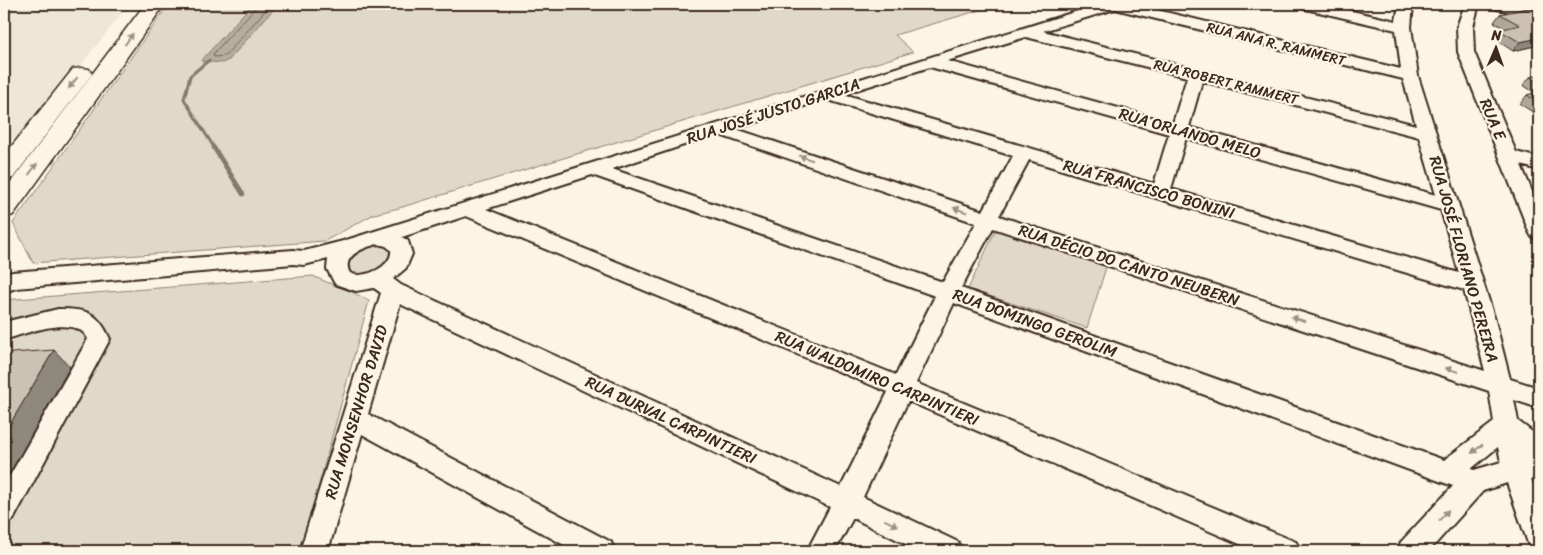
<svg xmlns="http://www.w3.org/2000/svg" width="1543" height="555" viewBox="0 0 1543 555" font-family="Sriracha,sans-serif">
  <rect width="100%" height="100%" fill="#fcf5e5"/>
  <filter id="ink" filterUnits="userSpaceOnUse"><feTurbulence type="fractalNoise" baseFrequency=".02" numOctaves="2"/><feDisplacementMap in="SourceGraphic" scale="10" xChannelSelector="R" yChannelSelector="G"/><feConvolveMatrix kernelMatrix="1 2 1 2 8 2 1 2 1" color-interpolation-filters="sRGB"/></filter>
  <g filter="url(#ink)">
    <path fill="#eee6d6" d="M4,4H129L4,163Z"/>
    <path fill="#e0d8c8" stroke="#8e8173" d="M169,4H1001L895,35L913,52L399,208L374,214L325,241L33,263L13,223Z
      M997,227L1108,261L1087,328L968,289Z
      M366,243H386L396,253C385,277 374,278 350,278L340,267Z
      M313,276C331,285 354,291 369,301L301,551H4V511L74,367L29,370L4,386V300Z"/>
    <path fill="#b7ad9e" stroke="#85796b" d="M252,4H278L229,60L222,63L201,61Z"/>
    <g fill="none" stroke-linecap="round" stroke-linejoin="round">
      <path stroke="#6d5e51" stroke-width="1" d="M255,4L254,9L213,54L214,57L225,56L271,4"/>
      <path stroke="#85796b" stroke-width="3" d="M209,60L190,76L184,99L215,149"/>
      <path stroke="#85796b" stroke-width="4.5" d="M214,148L243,194"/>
      <defs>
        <path id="minor" d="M1100,4H1132L1401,69L1396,30L1297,7L1295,4H1321L1396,21L1399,4H1413L1411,27L1418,76L1495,320L1510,379L1539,388V408L1514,400L1518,421L1539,437V478L1531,479L1539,500V550L1529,546L1507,483L1483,491L1429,551H1397L1401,542L1453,486L954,303L916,383L1296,542L1300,551H1256L908,401L863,497L958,542L962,551H920L853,518L835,551H807L830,507L400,304L368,414L611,542L615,551H575L362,434L328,551H300L381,293L374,288L356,291L335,284L327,269L328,259L304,265L293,264L16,288L4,292V275L12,272L293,250L304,251L343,241ZM1115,9L1403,79L1416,125L1043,31ZM1026,37L1187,77L1173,123L947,61ZM930,67L1169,134L1154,184L843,94ZM1202,81L1419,137L1436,195L1189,127ZM825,99L1013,156L983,211L736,129ZM717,134L976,223L943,282L612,169ZM1186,138L1441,210L1459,273L1171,189ZM1029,160L1464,290L1485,371L999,216ZM592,175L935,296L896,375L486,209ZM466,216L888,392L841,487L401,285L393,279L406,268L412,254L408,241L402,237ZM993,228L1489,391L1494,422L1444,460L961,288ZM378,244L386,246L391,250C393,267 363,280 350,273C340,256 365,247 378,244ZM1498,447L1501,462L1474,470L1471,469Z
          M1465,4H1479L1473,27L1474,52L1516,152L1539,158V170L1521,165L1539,208V239L1532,237L1529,232L1458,52L1457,27Z
          M1486,4H1513L1539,10V18L1488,7Z
          M58,309C87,309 98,312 110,339L13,520L4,523V486L88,339C76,313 25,334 4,340V322Z"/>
        <path id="major" d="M145,4H165L13,215L4,218V191Z
          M81,68L89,69L92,74L13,178L4,180V156L73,69Z"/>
      </defs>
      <use href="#minor" stroke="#3b2a1e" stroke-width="4"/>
      <use href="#major" stroke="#3b2a1e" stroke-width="3"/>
      <use href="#minor" fill="#fcf5e5" fill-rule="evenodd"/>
      <use href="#major" fill="#fcf5e5" fill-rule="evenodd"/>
    </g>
    <path fill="#afa79a" stroke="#3b2a1e" d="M1529,8L1539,45L1513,51L1493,38L1499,30L1505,29L1494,22L1500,14Z
      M1539,75V116L1520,104L1527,95L1535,93L1523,85L1530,77Z"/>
    <path fill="#8f887d" stroke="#3b2a1e" d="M1539,38V45L1513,51L1520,42Z
      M54,350L70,367L4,483V434Z"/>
    <path fill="#ccc2b3" stroke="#3b2a1e" d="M1529,8L1539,14V38L1520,42L1499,30L1520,25L1500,14Z
      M1539,75V83L1530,77Z
      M1539,92V103L1527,95Z
      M54,350L4,434V358L12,353Z"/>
    <defs><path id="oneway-solid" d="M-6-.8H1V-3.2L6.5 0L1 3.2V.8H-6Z" transform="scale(1.25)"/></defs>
    <g fill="#9c9082">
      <use href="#oneway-solid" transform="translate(129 39) rotate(-54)"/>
      <use href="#oneway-solid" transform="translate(73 83) rotate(128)"/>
      <use href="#oneway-solid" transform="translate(806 158) rotate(-161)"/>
      <use href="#oneway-solid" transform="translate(33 169) rotate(-54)"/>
      <use href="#oneway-solid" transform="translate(960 210) rotate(-161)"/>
      <use href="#oneway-solid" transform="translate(1298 319) rotate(-162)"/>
      <use href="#oneway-solid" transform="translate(1452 370) rotate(-162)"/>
      <use href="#oneway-solid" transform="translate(1477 449) rotate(142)"/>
      <use href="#oneway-solid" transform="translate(1444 515) rotate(-48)"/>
      <use href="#oneway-solid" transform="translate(891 523) rotate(26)"/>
    </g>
  </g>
  <g text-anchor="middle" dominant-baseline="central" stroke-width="4.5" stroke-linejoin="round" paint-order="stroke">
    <g font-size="14" fill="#3b2a1e" stroke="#fcf5e5">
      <text transform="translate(1276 44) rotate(14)">RUA ANA R. RAMMERT</text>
      <text transform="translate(1226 82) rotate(14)">RUA ROBERT RAMMERT</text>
    </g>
    <g font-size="16" fill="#3b2a1e" stroke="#fcf5e5">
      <text transform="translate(773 111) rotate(-18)">RUA JOSÉ JUSTO GARCIA</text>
      <text transform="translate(1493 119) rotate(67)">RUA E</text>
      <text transform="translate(1190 133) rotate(16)">RUA ORLANDO MELO</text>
      <text transform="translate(1149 189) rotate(16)">RUA FRANCISCO BONINI</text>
      <text transform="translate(1464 259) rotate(74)">RUA JOSÉ FLORIANO PEREIRA</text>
      <text transform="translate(1129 265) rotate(18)">RUA DÉCIO DO CANTO NEUBERN</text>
      <text transform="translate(1035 323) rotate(20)">RUA DOMINGO GEROLIM</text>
      <text transform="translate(877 378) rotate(23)">RUA WALDOMIRO CARPINTIERI</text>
      <text transform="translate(356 412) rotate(-73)">RUA MONSENHOR DAVID</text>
      <text transform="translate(671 420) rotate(25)">RUA DURVAL CARPINTIERI</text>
    </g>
  </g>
  <rect width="1543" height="555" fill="none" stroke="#fcf5e5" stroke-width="20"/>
  <rect x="10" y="10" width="1523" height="535" fill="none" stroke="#3b2a1e" stroke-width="2" filter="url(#ink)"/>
  <g transform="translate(1496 48) rotate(2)" stroke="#fcf5e5" stroke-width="4" paint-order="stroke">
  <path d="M0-4L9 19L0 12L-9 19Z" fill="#3b2a1e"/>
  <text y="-8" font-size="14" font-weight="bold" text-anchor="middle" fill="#3b2a1e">N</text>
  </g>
</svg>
